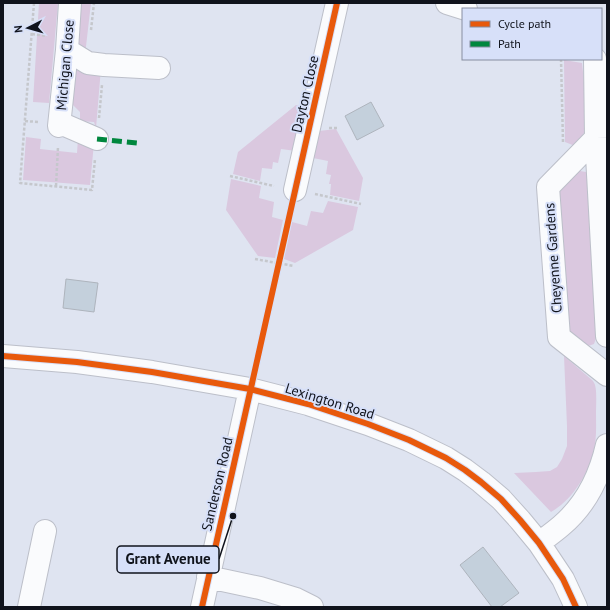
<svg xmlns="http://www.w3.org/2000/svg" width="610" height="610" viewBox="0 0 610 610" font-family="'PT Sans',sans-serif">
  <rect width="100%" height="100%" fill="#dfe4f1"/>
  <path fill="#dac8df" d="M39,3H58L49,103L33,102Z
    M75,3H91L85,55L74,49Z
    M69,60L101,68L96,128L94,122L80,121V112L67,99Z
    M564,60L582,63L586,99V130L575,146L565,142Z
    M296,105L306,106L296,151L281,149L278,163L273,162L272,169L262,168L260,181L233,174L238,152Z
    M336,129L363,178L359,201L330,195L331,184H329L331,175L326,174L328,161L313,158L319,131Z
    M26,137L41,139L40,149L77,153L78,139L94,143L90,185L23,180Z
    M580,171L586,172L589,180L596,338L594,344C582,349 578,343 568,335L556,200L560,187L574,172Z
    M231,179L261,186L259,198L274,202L272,217L283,220L275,258L258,256L226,210Z
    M328,201L358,207L353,230L295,263L284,259L292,222L307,226L311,211L323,213Z
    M564,356L592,380C593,381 595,384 595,385C597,391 596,406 596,413C596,426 597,440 593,453C588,475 571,501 551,512L514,473L536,472L550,471L557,467L562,459L567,446V426Z"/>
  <path fill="#c4d0dc" stroke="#aeb4bd" d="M371,102L384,126L357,140L345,116Z
    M66,279L98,283L94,312L63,308Z
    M483,547L519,593L500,607H492L460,565Z"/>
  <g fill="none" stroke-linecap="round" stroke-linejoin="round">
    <defs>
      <path id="minor" d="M447,3L466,9
        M67,50L88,63L104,65L159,68
        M595,59L596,138L607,336
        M60,123L97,139
        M59,126L67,50L70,3
        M596,138L548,187L559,337L607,375
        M295,190L337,3
        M3,356L77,362L152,372L250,389L308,404L368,424L409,440L446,458L465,470L481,482L501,499L520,520L539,543L563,579L576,607
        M539,543C547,537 554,532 561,526C586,505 600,476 607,445
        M208,577L260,588L296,599L312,607
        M29,607L45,531
        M202,607L250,389"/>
    </defs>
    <use href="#minor" stroke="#bcbfc9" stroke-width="24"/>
    <path stroke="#c5c7cc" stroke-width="2.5" stroke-dasharray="3 2" stroke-linecap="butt" d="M34,3L20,183L92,190L95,159
      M91,30L94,3
      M32,34L47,36
      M561,59L563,142
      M99,118L102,85
      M25,121L38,122
      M329,128H339
      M230,176L274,186
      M56,186L58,147
      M315,194L361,204
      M255,259L294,266"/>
    <use href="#minor" stroke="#fafbfd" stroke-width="22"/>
    <path stroke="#00873e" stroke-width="5" stroke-dasharray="10 5" stroke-linecap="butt" d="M97,139L137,143"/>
    <defs>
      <path id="cycleway" d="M3,356L77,362L152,372L250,389L308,404L368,424L409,440L446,458L465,470L481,482L501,499L520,520L539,543L563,579L576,607
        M202,607L337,3"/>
    </defs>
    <use href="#cycleway" stroke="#d7e0f9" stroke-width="8"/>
    <use href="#cycleway" stroke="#e8590c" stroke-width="6"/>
  </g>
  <g text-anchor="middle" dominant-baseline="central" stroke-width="4" stroke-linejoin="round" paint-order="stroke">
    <g font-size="14" fill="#10131c" stroke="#d7e0f9">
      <text transform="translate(65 65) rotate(-85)">Michigan Close</text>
      <text transform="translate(305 94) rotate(-77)">Dayton Close</text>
      <text transform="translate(553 258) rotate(-94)">Cheyenne Gardens</text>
      <text transform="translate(330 401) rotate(17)">Lexington Road</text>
      <text transform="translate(217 484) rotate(-77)">Sanderson Road</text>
    </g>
  </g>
  <path fill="none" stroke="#10131c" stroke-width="1.5" d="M233 516L219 559"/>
  <circle fill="#10131c" stroke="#d7e0f9" stroke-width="1.5" cx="233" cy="516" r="4"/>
  <rect fill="#d7e0f9" stroke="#10131c" stroke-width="1.5" x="117" y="546" width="102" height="27" rx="4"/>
  <g font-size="15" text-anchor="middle" font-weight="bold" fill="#10131c">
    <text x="168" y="564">Grant Avenue</text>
  </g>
  <rect width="610" height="610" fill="none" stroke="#10131c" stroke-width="8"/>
  <rect x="462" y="8" width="140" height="52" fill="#d7e0f9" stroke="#878ea1"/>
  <rect x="470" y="21" width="20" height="6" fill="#e8590c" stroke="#878ea1"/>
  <text x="498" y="28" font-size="12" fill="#10131c">Cycle path</text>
  <rect x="470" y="41" width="20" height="6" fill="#00873e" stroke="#878ea1"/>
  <text x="498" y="48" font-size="12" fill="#10131c">Path</text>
  <g transform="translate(28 28) rotate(264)" stroke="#d7e0f9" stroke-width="3" paint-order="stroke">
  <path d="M0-3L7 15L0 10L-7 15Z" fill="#10131c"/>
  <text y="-6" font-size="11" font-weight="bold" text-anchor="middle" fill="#10131c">N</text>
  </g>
</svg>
